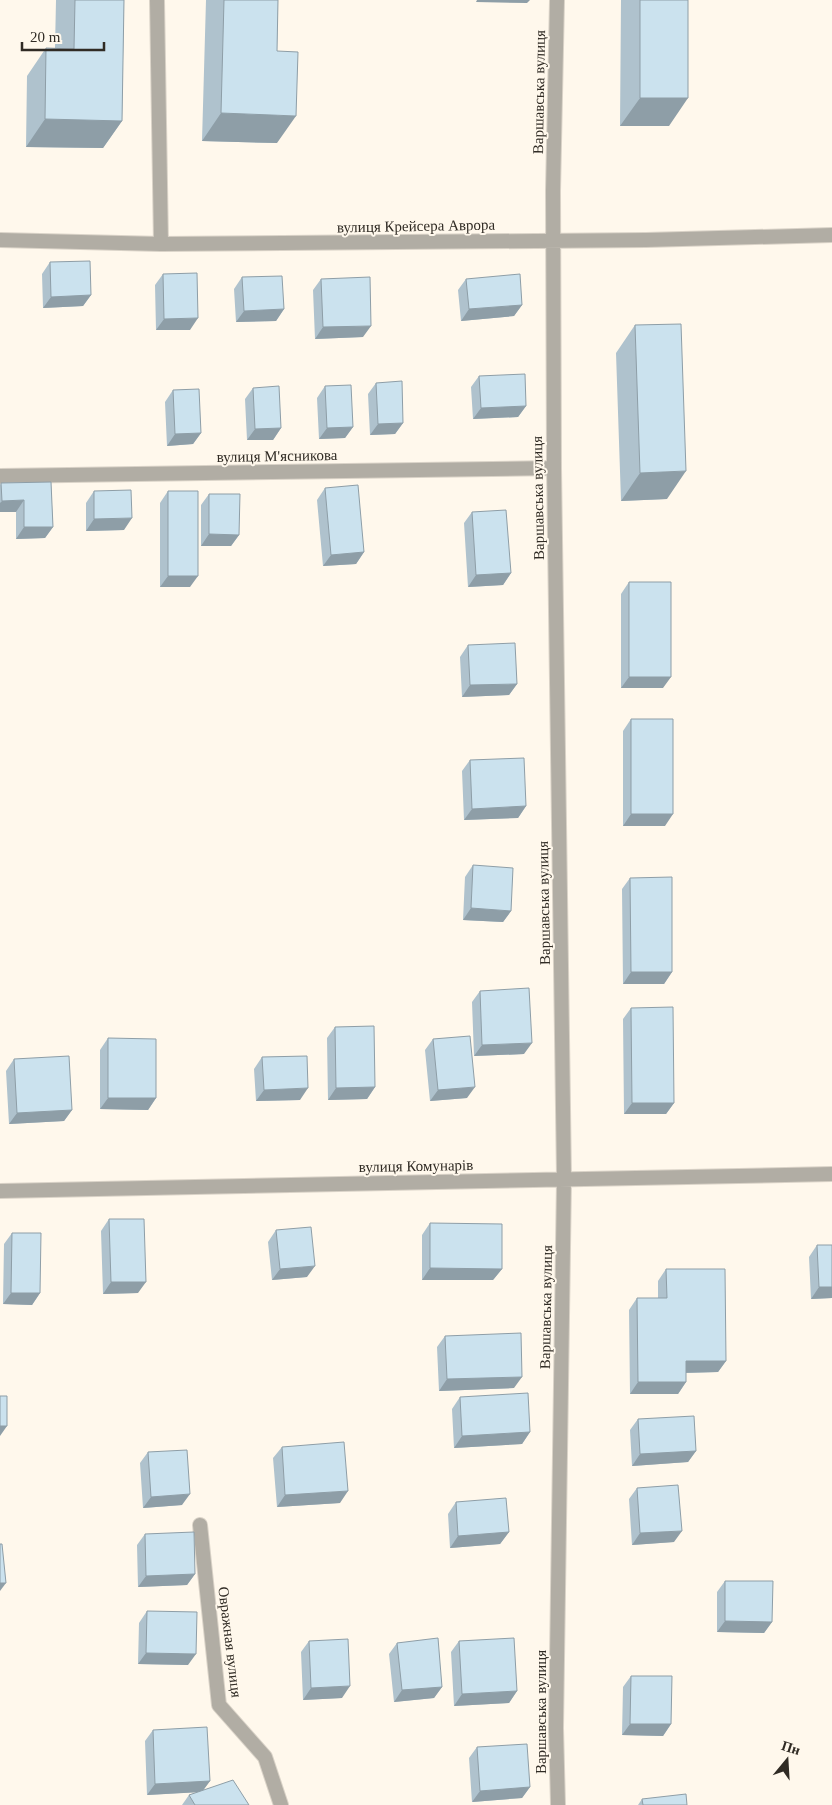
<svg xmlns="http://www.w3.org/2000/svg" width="832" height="1805" viewBox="0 0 832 1805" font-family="Georgia,serif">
  <rect width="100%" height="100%" fill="#fff8ec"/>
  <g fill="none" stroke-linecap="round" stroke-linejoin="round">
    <defs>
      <path id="minor" d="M157,0L161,244
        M557,0L553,191L554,468L564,1179L556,1728L558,1805
        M0,240L161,244L646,240L832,235
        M0,476L554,468
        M0,1191L832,1174
        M200,1525L219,1705L265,1757L281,1805"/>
    </defs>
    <use href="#minor" stroke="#dad3c8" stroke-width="16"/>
    <use href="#minor" stroke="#b1ada4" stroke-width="14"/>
  </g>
  <path fill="#afc2cd" d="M56,0H124L122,121L103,148L26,147L27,76L46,48H55Z
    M206,0H278L277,51V143L202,141Z
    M621,0H688L669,126H620Z
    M50,262L91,295L83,306L43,308L42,274Z
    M163,274L190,330H156L155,285Z
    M242,277L284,309L276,321L236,322L234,289Z
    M321,279L363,337L315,339L313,290Z
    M466,279L522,305L514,316L461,321L458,290Z
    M635,325L667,499L621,501L616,353Z
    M479,376L526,406L518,417L473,419L471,387Z
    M376,383L403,423L395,434L370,435L368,394Z
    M325,386L353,427L345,438L319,439L317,398Z
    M253,388L281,428L273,440H247L245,399Z
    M173,390L201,433L193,444L167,446L165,402Z
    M51,482L53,527L45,538L16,539V512H0V485L1,483Z
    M325,488L364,552L356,564L323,566L317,500Z
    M94,491L124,530L86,531V503Z
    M168,491L190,587H160V503Z
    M209,494L239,535L231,546H201V505Z
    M472,512L511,573L503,585L468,587L464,523Z
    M629,582L663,688H621V594Z
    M468,645L517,684L509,695L462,697L460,657Z
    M631,719L665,826H623V731Z
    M470,760L526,806L518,818L464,820L462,771Z
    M473,865L511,911L503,922L463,920L465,877Z
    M630,878L672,972L664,984H623L622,889Z
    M480,991L524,1054L474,1056L472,1002Z
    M631,1008L674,1103L666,1114H624L623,1019Z
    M335,1027L375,1087L367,1099L328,1100L327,1038Z
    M108,1038L156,1098L148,1110L100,1109V1050Z
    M433,1039L467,1098L430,1101L425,1050Z
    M262,1057L300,1100L256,1101L254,1069Z
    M14,1059L72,1110L64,1121L9,1124L6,1071Z
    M109,1219L138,1293L103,1294L101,1231Z
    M430,1223L502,1269L493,1280H422V1235Z
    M276,1230L307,1277L272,1280L268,1242Z
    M12,1233L40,1293L32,1305L3,1304L4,1244Z
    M817,1245L832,1298L811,1299L809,1257Z
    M666,1269L726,1361L718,1372L686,1373V1382L678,1394H630L629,1310L637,1298H658V1281Z
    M445,1336L514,1388L439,1391L437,1347Z
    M460,1397L530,1432L522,1444L454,1448L452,1409Z
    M638,1419L696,1451L688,1462L632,1466L630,1430Z
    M282,1447L340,1503L277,1507L273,1458Z
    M148,1452L182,1505L143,1508L140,1463Z
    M637,1488L674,1542L632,1545L629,1499Z
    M456,1502L509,1532L500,1544L450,1548L448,1514Z
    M145,1534L195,1574L187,1585L138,1587L137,1545Z
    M725,1581L772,1622L764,1633L717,1632V1592Z
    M147,1611L188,1665L138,1664L139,1623Z
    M309,1641L342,1698L303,1700L301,1652Z
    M459,1641L517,1691L509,1703L454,1706L451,1652Z
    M397,1643L442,1687L434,1698L394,1702L389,1654Z
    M631,1676L671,1724L663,1736L622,1735L623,1687Z
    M153,1730L210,1781L203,1790L249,1805H182L189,1795L197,1792L147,1795L145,1741Z
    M477,1747L530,1787L522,1798L472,1802L469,1758Z
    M642,1799L687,1805H638Z"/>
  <path fill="#8e9ea7" d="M477,0H530L527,3L476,2Z
    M640,98H688L669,126H620Z
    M221,113L296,116L277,143L202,141Z
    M45,119L122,121L103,148L26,147Z
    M91,295L83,306L43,308L51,297Z
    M522,305L514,316L461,321L469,309Z
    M284,309L276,321L236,322L244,311Z
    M198,318L190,330H156L164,319Z
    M371,326L363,337L315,339L323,327Z
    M526,406L518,417L473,419L481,408Z
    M403,423L395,434L370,435L378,424Z
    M353,427L345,438L319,439L327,428Z
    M281,428L273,440H247L255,429Z
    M201,433L193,444L167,446L175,434Z
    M686,471L667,499L621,501L640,473Z
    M24,500L16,512H0V503L2,501Z
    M132,518L124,530L86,531L94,519Z
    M24,527H53L45,538L16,539Z
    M209,534L239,535L231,546H201Z
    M364,552L356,564L323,566L331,555Z
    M511,573L503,585L468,587L476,575Z
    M168,576H198L190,587H160Z
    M629,677H671L663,688H621Z
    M517,684L509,695L462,697L470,685Z
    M526,806L518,818L464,820L472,809Z
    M631,814H673L665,826H623Z
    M471,908L511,911L503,922L463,920Z
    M631,972H672L664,984H623Z
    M532,1043L524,1054L474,1056L482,1045Z
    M375,1087L367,1099L328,1100L336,1088Z
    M475,1087L467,1098L430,1101L438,1090Z
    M308,1088L300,1100L256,1101L264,1090Z
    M108,1098H156L148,1110L100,1109Z
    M632,1103H674L666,1114H624Z
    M72,1110L64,1121L9,1124L17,1113Z
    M315,1266L307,1277L272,1280L280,1269Z
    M430,1268L502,1269L493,1280H422Z
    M111,1282H146L138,1293L103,1294Z
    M819,1287H832V1298L811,1299Z
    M11,1293H40L32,1305L3,1304Z
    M686,1361H726L718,1372L678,1373Z
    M522,1377L514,1388L439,1391L447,1379Z
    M638,1382H686L678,1394H630Z
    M0,1426H7L0,1436Z
    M530,1432L522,1444L454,1448L462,1436Z
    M696,1451L688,1462L632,1466L640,1454Z
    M348,1491L340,1503L277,1507L285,1495Z
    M190,1494L182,1505L143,1508L151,1497Z
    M682,1531L674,1542L632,1545L640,1533Z
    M509,1532L500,1544L450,1548L458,1536Z
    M195,1574L187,1585L138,1587L146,1576Z
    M0,1583H6L0,1591Z
    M725,1621L772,1622L764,1633L717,1632Z
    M146,1653L196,1654L188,1665L138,1664Z
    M350,1686L342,1698L303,1700L311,1688Z
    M442,1687L434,1698L394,1702L402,1690Z
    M517,1691L509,1703L454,1706L462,1694Z
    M630,1724H671L663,1736L622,1735Z
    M210,1781L202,1792L147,1795L155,1784Z
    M530,1787L522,1798L472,1802L480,1791Z"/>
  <path fill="#cbe2ee" stroke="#8e9ea7" d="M75,0H124L122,121L45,119L46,48L74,49Z
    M224,0H278L277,51L298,52L296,116L221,113Z
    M640,0H688V98H640Z
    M90,261L91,295L51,297L50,262Z
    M197,273L198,318L164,319L163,274Z
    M520,274L522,305L469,309L466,279Z
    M282,276L284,309L244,311L242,277Z
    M370,277L371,326L323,327L321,279Z
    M681,324L686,471L640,473L635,325Z
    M525,374L526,406L481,408L479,376Z
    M402,381L403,423L378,424L376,383Z
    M351,385L353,427L327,428L325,386Z
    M279,386L281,428L255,429L253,388Z
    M199,389L201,433L175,434L173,390Z
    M51,482L53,527H24V500L2,501L1,483Z
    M358,485L364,552L331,555L325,488Z
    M131,490L132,518L94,519V491Z
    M168,491H198V576H168Z
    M209,494H240L239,535L209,534Z
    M506,510L511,573L476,575L472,512Z
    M629,582H671V677H629Z
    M515,643L517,684L470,685L468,645Z
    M631,719H673V814H631Z
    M524,758L526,806L472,809L470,760Z
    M473,865L513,868L511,911L471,908Z
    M672,877V972H631L630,878Z
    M529,988L532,1043L482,1045L480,991Z
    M673,1007L674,1103H632L631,1008Z
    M374,1026L375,1087L336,1088L335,1027Z
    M470,1036L475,1087L438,1090L433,1039Z
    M108,1038L156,1039V1098H108Z
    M69,1056L72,1110L17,1113L14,1059Z
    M307,1056L308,1088L264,1090L262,1057Z
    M109,1219H144L146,1282H111Z
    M430,1223L502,1224V1269L430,1268Z
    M311,1227L315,1266L280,1269L276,1230Z
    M12,1233H41L40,1293H11Z
    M817,1245H832V1287H819Z
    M666,1269H725L726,1361H686V1382H638L637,1298H667Z
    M521,1333L522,1377L447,1379L445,1336Z
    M528,1393L530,1432L462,1436L460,1397Z
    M0,1396H7V1426H0Z
    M694,1416L696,1451L640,1454L638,1419Z
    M344,1442L348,1491L285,1495L282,1447Z
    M187,1450L190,1494L151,1497L148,1452Z
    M678,1485L682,1531L640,1533L637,1488Z
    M506,1498L509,1532L458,1536L456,1502Z
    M194,1532L195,1574L146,1576L145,1534Z
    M0,1544H2L6,1583H0Z
    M725,1581H773L772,1622L725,1621Z
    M147,1611L197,1612L196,1654L146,1653Z
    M438,1638L442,1687L402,1690L397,1643Z
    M514,1638L517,1691L462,1694L459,1641Z
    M348,1639L350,1686L311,1688L309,1641Z
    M631,1676H672L671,1724H630Z
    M207,1727L210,1781L155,1784L153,1730Z
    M527,1744L530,1787L480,1791L477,1747Z
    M233,1780L249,1805H195L189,1795Z
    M686,1794L687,1805H643L642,1799Z"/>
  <g text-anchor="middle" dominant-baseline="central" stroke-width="4" stroke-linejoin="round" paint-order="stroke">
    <g font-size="15" fill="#302b24" stroke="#fff8ec">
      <text transform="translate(539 92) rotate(-89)">Варшавська вулиця</text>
      <text transform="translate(416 226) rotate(-1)">вулиця Крейсера Аврора</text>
      <text transform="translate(277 456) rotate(-1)">вулиця М'ясникова</text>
      <text transform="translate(538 498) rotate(-91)">Варшавська вулиця</text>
      <text transform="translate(544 903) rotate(-91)">Варшавська вулиця</text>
      <text transform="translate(416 1166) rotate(-1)">вулиця Комунарів</text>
      <text transform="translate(546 1307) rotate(-89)">Варшавська вулиця</text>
      <text transform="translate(230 1642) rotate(83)">Овражная вулиця</text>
      <text transform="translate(541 1712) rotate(-90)">Варшавська вулиця</text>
    </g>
  </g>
  <g transform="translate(787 1760) rotate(18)" stroke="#fff8ec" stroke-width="4" paint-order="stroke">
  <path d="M0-4L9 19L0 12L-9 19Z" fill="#302b24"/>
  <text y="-8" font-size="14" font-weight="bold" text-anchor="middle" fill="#302b24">Пн</text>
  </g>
  <path d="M22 42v8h82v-8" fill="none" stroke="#302b24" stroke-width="2.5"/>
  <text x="30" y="42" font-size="15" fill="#302b24" stroke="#fff8ec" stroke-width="4" paint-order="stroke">20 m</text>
</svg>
